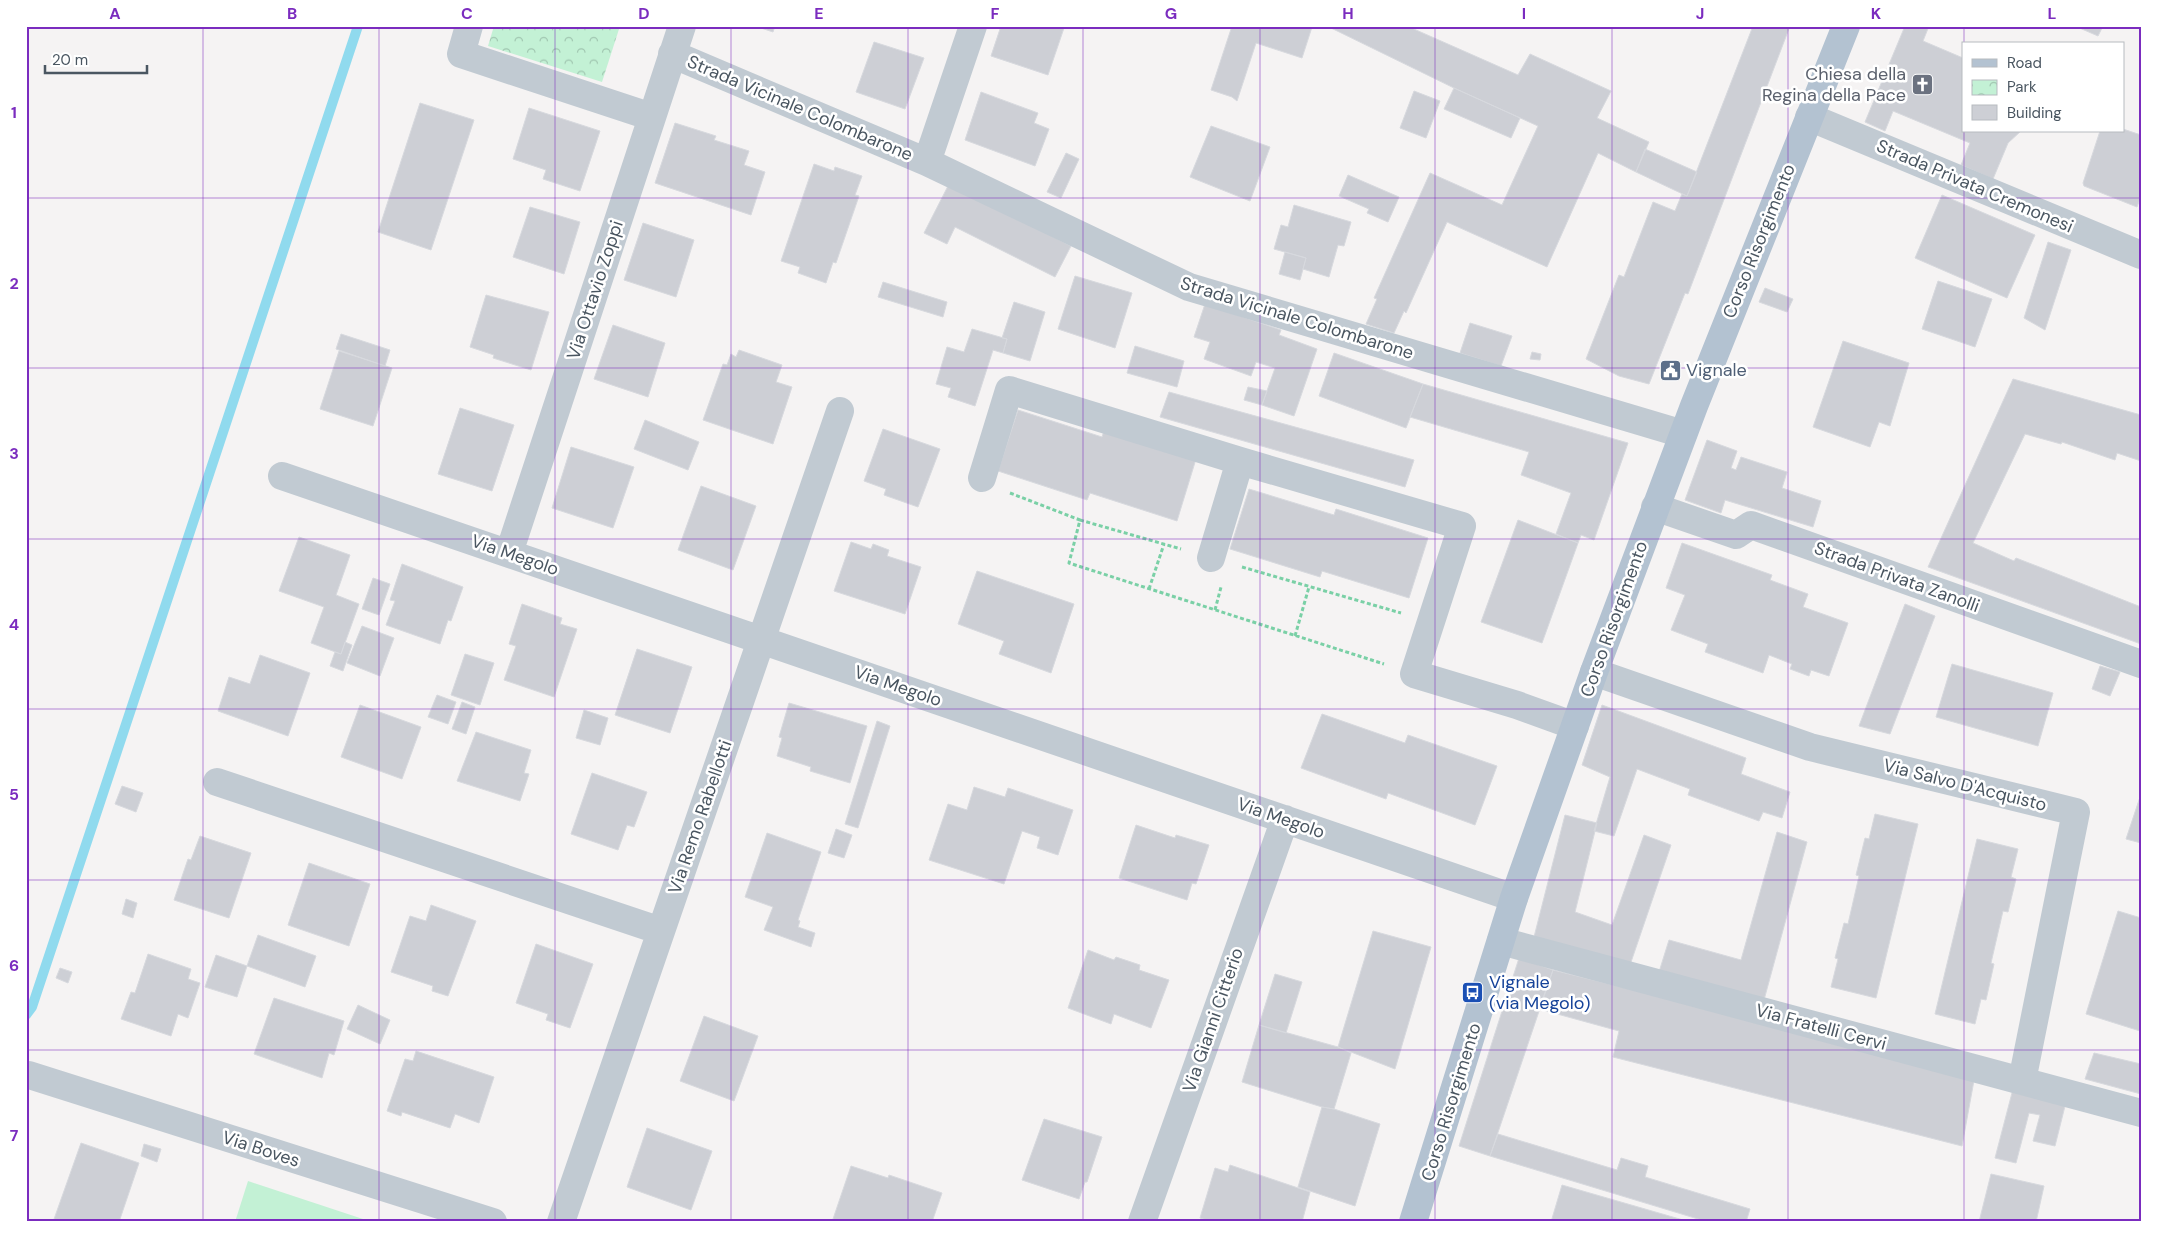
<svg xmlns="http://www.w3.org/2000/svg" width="2167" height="1248" viewBox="0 0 2167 1248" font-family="'DM Sans',sans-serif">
  <defs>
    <pattern id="park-crowns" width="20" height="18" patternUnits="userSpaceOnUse" patternTransform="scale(1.25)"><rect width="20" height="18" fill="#c3f1d5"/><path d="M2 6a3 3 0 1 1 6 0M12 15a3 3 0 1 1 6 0" fill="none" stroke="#a0c6b0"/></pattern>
  </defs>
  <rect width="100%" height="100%" fill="#f5f3f3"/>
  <path fill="url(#park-crowns)" d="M494,26H620L602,82L488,46Z"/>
  <path fill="#c3f1d5" d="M248,1181L372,1222H235Z"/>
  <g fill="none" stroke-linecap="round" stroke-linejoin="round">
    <path stroke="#90daee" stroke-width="10" d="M26,1015L32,1007L358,26"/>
  </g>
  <path fill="#cdcfd5" stroke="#d7d9de" d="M755,26H775L773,32Z
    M1001,26H1058L1064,28L1048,75L991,56Z
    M1232,26H1310L1312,27L1302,58L1256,43L1237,101L1232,97L1211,90Z
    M1327,26H1360L1366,29L1368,26H1407L1518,75L1530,54L1611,91L1597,118L1649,142L1636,172L1598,153L1547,267L1447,222L1406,313L1404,311L1394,333L1366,324L1377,299L1374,298L1430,173L1502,205L1538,126L1454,88Z
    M1753,26H1790L1688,294L1685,293L1649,384L1619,376L1586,359L1619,275L1624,277L1653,202L1675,211L1682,194L1687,196Z
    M1905,26H1929L1923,41L1963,58V131H2021L2008,143L1993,179L1961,165L1970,143L1893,111L1885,131L1865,122Z
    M2075,26H2103L2098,36Z
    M874,42L924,58L905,109L856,92Z
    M1454,88L1520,118L1511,138L1444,109Z
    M1414,91L1440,101L1426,138L1400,128Z
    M981,92L1038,113L1034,123L1049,129L1035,166L965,140Z
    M420,103L474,120L431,250L378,232Z
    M529,108L600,131L580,191L543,179L546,170L513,159Z
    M675,123L716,136L714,140L749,151L744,165L765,172L751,215L655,183Z
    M1211,126L1270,147L1250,201L1190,177Z
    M2123,129L2141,135V196L2137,207L2084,186L2083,183L2100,131H2123Z
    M1645,149L1697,172L1687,196L1636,172Z
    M1066,153L1079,159L1061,198L1047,192Z
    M814,164L834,171L835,167L862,176L855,195L859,196L836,263L833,262L826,283L798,273L800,267L781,261Z
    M1348,175L1399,197L1388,222L1367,213L1369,209L1339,196Z
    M949,184L1071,246L1055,277L955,227L947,244L924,233Z
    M1942,195L2035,235L2007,298L1915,258Z
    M1294,205L1351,222L1344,246L1338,245L1329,277L1303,269L1306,258L1274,249L1281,225L1288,227Z
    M530,207L580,222L564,274L513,257Z
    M643,223L694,240L676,297L624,280Z
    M2048,242L2071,250L2045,330L2024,318Z
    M1285,252L1306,258L1300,280L1279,274Z
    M1075,276L1132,293L1115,348L1058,329Z
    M1938,281L1992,299L1975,347L1922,329Z
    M883,282L947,302L943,317L878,297Z
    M1765,288L1793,299L1787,312L1759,302Z
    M486,295L549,312L531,370L493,358L494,355L470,347Z
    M1014,302L1045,312L1030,361L1003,353L1007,339L1002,338Z
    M1205,304L1281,330L1279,335L1317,349L1294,416L1262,405L1275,368L1256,362L1251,376L1204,359L1210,342L1194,337Z
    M1470,323L1512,336L1501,366L1460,353Z
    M613,325L665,343L648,397L594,379Z
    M972,329L1007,339L1003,353L993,350L975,406L948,397L951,388L936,384L947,347L964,352Z
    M341,334L390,350L385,366L336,349Z
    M1843,341L1909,363L1890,426L1879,422L1870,447L1813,427Z
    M1135,346L1184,361L1177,387L1127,373Z
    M739,350L782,365L776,382L792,387L773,444L703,420L723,364L727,365L731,354L736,357Z
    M339,351L392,368L373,426L320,409Z
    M1532,352L1541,354L1540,360L1530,359Z
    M1334,353L1423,384L1406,428L1319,396Z
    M2013,379L2141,415V461L2117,453L2115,460L2062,442L2061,444L2025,434L1973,543L2014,561L2016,558L2042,568L2141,607V644L1928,567Z
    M1423,384L1628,443L1594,540L1581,535L1578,543L1556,534L1571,493L1521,475L1529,452L1410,417Z
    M1248,387L1267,391L1262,405L1244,400Z
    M1169,392L1414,460L1405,487L1160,417Z
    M460,408L514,425L492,491L438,474Z
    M1018,410L1102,437L1104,431L1196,459L1177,521L1090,493L1087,500L998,471Z
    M645,420L699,442L688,470L634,449Z
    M883,429L940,449L918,507L884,495L886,489L864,481Z
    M1707,440L1737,451L1731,468L1736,470L1741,457L1787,472L1782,488L1821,501L1813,527L1725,500L1721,513L1685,500Z
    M571,447L634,467L613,528L552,508Z
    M701,486L756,506L733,570L678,550Z
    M1249,489L1334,515L1336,509L1428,538L1409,598L1322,571L1320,577L1230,549Z
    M1518,520L1578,543L1542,643L1481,622Z
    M299,537L350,555L336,595L359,604L341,654L311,643L324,607L279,591Z
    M851,542L871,549L873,544L889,550L887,556L921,567L905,614L834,591Z
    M1682,543L1772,575L1770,580L1808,594L1803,607L1848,623L1829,676L1811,670L1809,676L1790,669L1792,664L1769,655L1763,673L1705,652L1708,644L1671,630L1685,595L1666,588Z
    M402,564L463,587L451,621L448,620L440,644L386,625L395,601L390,600Z
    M977,571L1074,604L1051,673L999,654L1004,641L958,624Z
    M373,578L390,584L379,615L362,609Z
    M522,604L562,618L560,624L577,629L554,697L504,680L516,646L509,644Z
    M1905,604L1935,616L1890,734L1859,726Z
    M362,626L394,638L380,676L347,663Z
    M345,642L352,645L343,671L330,666L335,652L341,654Z
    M637,649L692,667L670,733L615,715Z
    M465,654L494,663L480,705L451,695Z
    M260,655L310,673L288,736L218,711L229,677L250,684Z
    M1952,664L2053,693L2038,746L1936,717Z
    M2100,666L2120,672L2110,696L2092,689Z
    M437,695L456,702L448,724L428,717Z
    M462,702L475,707L466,734L452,729Z
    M789,703L867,726L850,783L810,771L811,767L777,756L782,738L779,737Z
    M360,705L421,727L402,779L341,757Z
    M1602,705L1746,758L1741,774L1790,792L1782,818L1763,812L1759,821L1688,795L1690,789L1637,769L1614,836L1594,831L1610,777L1582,765Z
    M584,710L608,718L600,745L576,738Z
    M1322,714L1405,743L1408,735L1497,766L1475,825L1388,793L1386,799L1301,768Z
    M877,721L890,726L858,828L845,824Z
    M476,732L531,750L524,773L529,774L520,801L457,781Z
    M592,773L647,792L634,827L627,825L618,850L571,834Z
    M122,786L143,793L136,812L115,804Z
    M974,787L1005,797L1008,788L1073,810L1058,855L1037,848L1040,837L1022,831L1004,884L929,860L948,804L967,810Z
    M2141,794V843L2126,839Z
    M1875,814L1918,824L1876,998L1831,987L1838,959L1835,958L1844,923L1848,924L1859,876L1856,875L1865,838L1869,839Z
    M1565,815L1597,823L1575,912L1612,925L1644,835L1671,845L1630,965L1534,937Z
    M1136,825L1175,838L1176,835L1209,845L1196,884L1192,883L1187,900L1119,878Z
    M836,829L852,835L844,858L828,853Z
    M1777,832L1807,842L1764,1000L1659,972L1669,940L1741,960Z
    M767,833L821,852L798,920L800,921L798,927L815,933L811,947L764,930L773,907L745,897Z
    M200,836L251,853L229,918L174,900L188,859L191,860Z
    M1977,839L2018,849L2011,877L2016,879L2008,912L2003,911L1991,963L1994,964L1986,1000L1981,999L1975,1024L1935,1014Z
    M309,863L370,884L349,946L288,925Z
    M126,899L137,903L133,918L122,914Z
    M431,905L476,921L448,996L432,991L433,986L391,972L410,916L426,921Z
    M2118,911L2141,918L2140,1031L2086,1014Z
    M1373,931L1431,947L1395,1069L1338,1047Z
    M258,935L316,956L305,987L247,966Z
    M536,944L593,964L570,1028L546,1020L548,1014L516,1003Z
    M1088,950L1114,960L1116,957L1140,965L1139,970L1169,980L1151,1028L1114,1014L1111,1024L1068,1008Z
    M148,954L191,969L188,979L200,983L188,1018L178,1014L171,1036L121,1019L131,992L135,993Z
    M216,955L247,966L237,997L205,987Z
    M1519,958L1553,970L1490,1156L1459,1146Z
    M60,968L72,972L68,983L56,978Z
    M1553,970L1975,1075L1962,1146L1613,1057L1619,1031L1539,1009Z
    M1275,974L1302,982L1286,1033L1259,1025Z
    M274,998L344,1021L334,1055L329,1053L322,1078L254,1054Z
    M358,1005L390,1020L380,1044L347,1029Z
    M704,1016L758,1036L734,1101L680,1081Z
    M1259,1025L1338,1047L1351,1053L1334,1109L1322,1107L1242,1082Z
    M416,1051L494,1077L479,1123L455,1114L450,1128L402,1112L401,1116L387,1111L405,1059L413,1061Z
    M2094,1053L2141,1064V1094L2085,1079Z
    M2013,1089L2066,1102L2055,1146L2033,1141L2040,1115L2029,1113L2016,1163L1995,1158Z
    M1322,1107L1334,1109L1380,1124L1355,1206L1298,1187Z
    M1044,1119L1102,1137L1087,1182H1085L1079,1199L1022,1180Z
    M647,1128L712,1151L691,1210L627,1187Z
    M1498,1134L1617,1170L1621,1158L1648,1166L1645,1177L1750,1209L1746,1222H1708L1490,1156Z
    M81,1143L139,1163L119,1222H53Z
    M144,1144L161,1149L157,1162L141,1156Z
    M1230,1165L1310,1192L1302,1222H1213L1200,1218L1215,1168L1228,1172Z
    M851,1166L888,1178L889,1175L942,1193L932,1222H832Z
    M1991,1174L2044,1186L2036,1222H1979Z
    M1562,1185L1690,1222H1551Z"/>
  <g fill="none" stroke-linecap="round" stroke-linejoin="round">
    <path stroke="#7ad0a6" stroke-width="3" stroke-dasharray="4 2.5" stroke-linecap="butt" d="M1010,493L1080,520L1069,563L1384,664
      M1080,520L1181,549
      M1242,567L1401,613
      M1149,589L1164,544
      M1215,610L1221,587
      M1295,636L1309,587"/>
    <path stroke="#c1cad2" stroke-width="28" d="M469,26L461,54L652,117
      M672,54L927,162L1189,287L1683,434
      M1809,117L2141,255
      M927,162L973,26
      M282,476L1514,898
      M982,478L1009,390L1240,461L1462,526L1414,674L1517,705L1575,726
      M1655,507L1736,535L1751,525L2141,664
      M509,553L682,26
      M1211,558L1240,461
      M1594,672L1810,747L2076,812L2022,1081
      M217,782L661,931
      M1501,941L2141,1113
      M29,1075L493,1222
      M561,1222L840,411
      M1142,1222L1285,819"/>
    <path stroke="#b3c2d1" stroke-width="28" d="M1413,1222L1514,898L1594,672L1694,406L1846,26"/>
  </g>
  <path fill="none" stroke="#7b2cbf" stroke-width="1" stroke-opacity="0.55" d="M203,26V1222M379,26V1222M555,26V1222M731,26V1222M908,26V1222M1083,26V1222M1260,26V1222M1435,26V1222M1612,26V1222M1788,26V1222M1964,26V44M1964,131V1222M26,198H2141M26,368H2141M26,539H2141M26,709H2141M26,880H2141M26,1050H2141"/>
  <defs>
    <symbol id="church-square" viewBox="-11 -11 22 22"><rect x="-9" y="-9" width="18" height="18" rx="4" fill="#6b7280" stroke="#fff"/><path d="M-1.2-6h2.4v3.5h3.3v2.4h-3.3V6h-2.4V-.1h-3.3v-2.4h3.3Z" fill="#fff"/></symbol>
    <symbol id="civic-square" viewBox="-11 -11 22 22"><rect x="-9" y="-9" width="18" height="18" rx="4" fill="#5c6f8a" stroke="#fff"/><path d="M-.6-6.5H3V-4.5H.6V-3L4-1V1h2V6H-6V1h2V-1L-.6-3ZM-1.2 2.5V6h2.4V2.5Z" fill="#fff"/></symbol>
    <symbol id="bus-square" viewBox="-11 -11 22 22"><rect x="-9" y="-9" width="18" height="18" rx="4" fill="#1a4fb4" stroke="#fff"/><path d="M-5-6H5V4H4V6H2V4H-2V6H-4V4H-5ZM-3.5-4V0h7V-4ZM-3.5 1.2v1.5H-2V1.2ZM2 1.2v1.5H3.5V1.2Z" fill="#fff"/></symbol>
  </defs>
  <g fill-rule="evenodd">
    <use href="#church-square" x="1910" y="72" width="25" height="25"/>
    <use href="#civic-square" x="1658" y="358" width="25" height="25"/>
    <use href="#bus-square" x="1460" y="980" width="25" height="25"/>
  </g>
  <g text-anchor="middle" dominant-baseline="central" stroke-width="5" stroke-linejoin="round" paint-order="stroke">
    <g font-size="18" fill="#5b616d" stroke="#fff" text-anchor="end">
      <text x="1906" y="74">Chiesa della<tspan x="1906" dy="21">Regina della Pace</tspan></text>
    </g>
    <g font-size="18" fill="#4a5661" stroke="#fff">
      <text transform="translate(800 108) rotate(23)">Strada Vicinale Colombarone</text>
      <text transform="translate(1975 186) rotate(23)">Strada Privata Cremonesi</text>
      <text transform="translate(1759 241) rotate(-68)">Corso Risorgimento</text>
      <text transform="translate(595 290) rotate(-72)">Via Ottavio Zoppi</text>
      <text transform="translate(1297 318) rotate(17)">Strada Vicinale Colombarone</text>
      <text transform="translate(515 555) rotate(19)">Via Megolo</text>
      <text transform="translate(1897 577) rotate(20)">Strada Privata Zanolli</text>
      <text transform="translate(1614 619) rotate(-70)">Corso Risorgimento</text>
      <text transform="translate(898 686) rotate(19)">Via Megolo</text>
      <text transform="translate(1965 785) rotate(14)">Via Salvo D'Acquisto</text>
      <text transform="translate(700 817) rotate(-71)">Via Remo Rabellotti</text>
      <text transform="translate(1281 818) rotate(19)">Via Megolo</text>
      <text transform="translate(1213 1020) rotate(-71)">Via Gianni Citterio</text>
      <text transform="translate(1821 1027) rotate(15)">Via Fratelli Cervi</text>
      <text transform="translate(1451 1102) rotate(-73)">Corso Risorgimento</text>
      <text transform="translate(261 1149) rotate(18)">Via Boves</text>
    </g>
    <g font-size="18" fill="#4e5e75" stroke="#fff" text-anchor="start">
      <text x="1686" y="370">Vignale</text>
    </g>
    <g font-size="18" fill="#164399" stroke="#fff" text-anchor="start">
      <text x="1489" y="982">Vignale<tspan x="1489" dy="21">(via Megolo)</tspan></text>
    </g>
  </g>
  <rect width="2167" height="1248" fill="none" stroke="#ffffff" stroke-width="55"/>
  <rect x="1962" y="42" width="162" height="90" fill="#ffffff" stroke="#b7bbc0"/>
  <rect x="1972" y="59" width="25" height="8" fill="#b3c2d1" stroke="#b7bbc0"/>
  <text x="2007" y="68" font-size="15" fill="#4a5661">Road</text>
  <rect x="1972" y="80" width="25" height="15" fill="url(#park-crowns)" stroke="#b7bbc0"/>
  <text x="2007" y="92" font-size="15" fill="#4a5661">Park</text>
  <rect x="1972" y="105" width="25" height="15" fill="#cdcfd5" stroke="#b7bbc0"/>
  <text x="2007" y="118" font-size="15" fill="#4a5661">Building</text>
  <path d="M45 65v8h102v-8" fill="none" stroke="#4a5661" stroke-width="2.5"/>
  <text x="52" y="65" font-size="15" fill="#4a5661" stroke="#ffffff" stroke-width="4" paint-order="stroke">20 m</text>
  <rect x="28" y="28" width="2112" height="1192" fill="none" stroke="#7b2cbf" stroke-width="2"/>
  <g font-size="16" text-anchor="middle" font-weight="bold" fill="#7b2cbf">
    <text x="115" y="19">A</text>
    <text x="292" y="19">B</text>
    <text x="467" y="19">C</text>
    <text x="644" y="19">D</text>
    <text x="819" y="19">E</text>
    <text x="995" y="19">F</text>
    <text x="1171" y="19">G</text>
    <text x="1348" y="19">H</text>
    <text x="1524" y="19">I</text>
    <text x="1700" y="19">J</text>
    <text x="1876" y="19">K</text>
    <text x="2052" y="19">L</text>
    <text x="14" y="118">1</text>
    <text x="14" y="289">2</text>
    <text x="14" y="459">3</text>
    <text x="14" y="630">4</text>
    <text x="14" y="800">5</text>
    <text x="14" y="971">6</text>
    <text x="14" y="1141">7</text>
  </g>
</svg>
